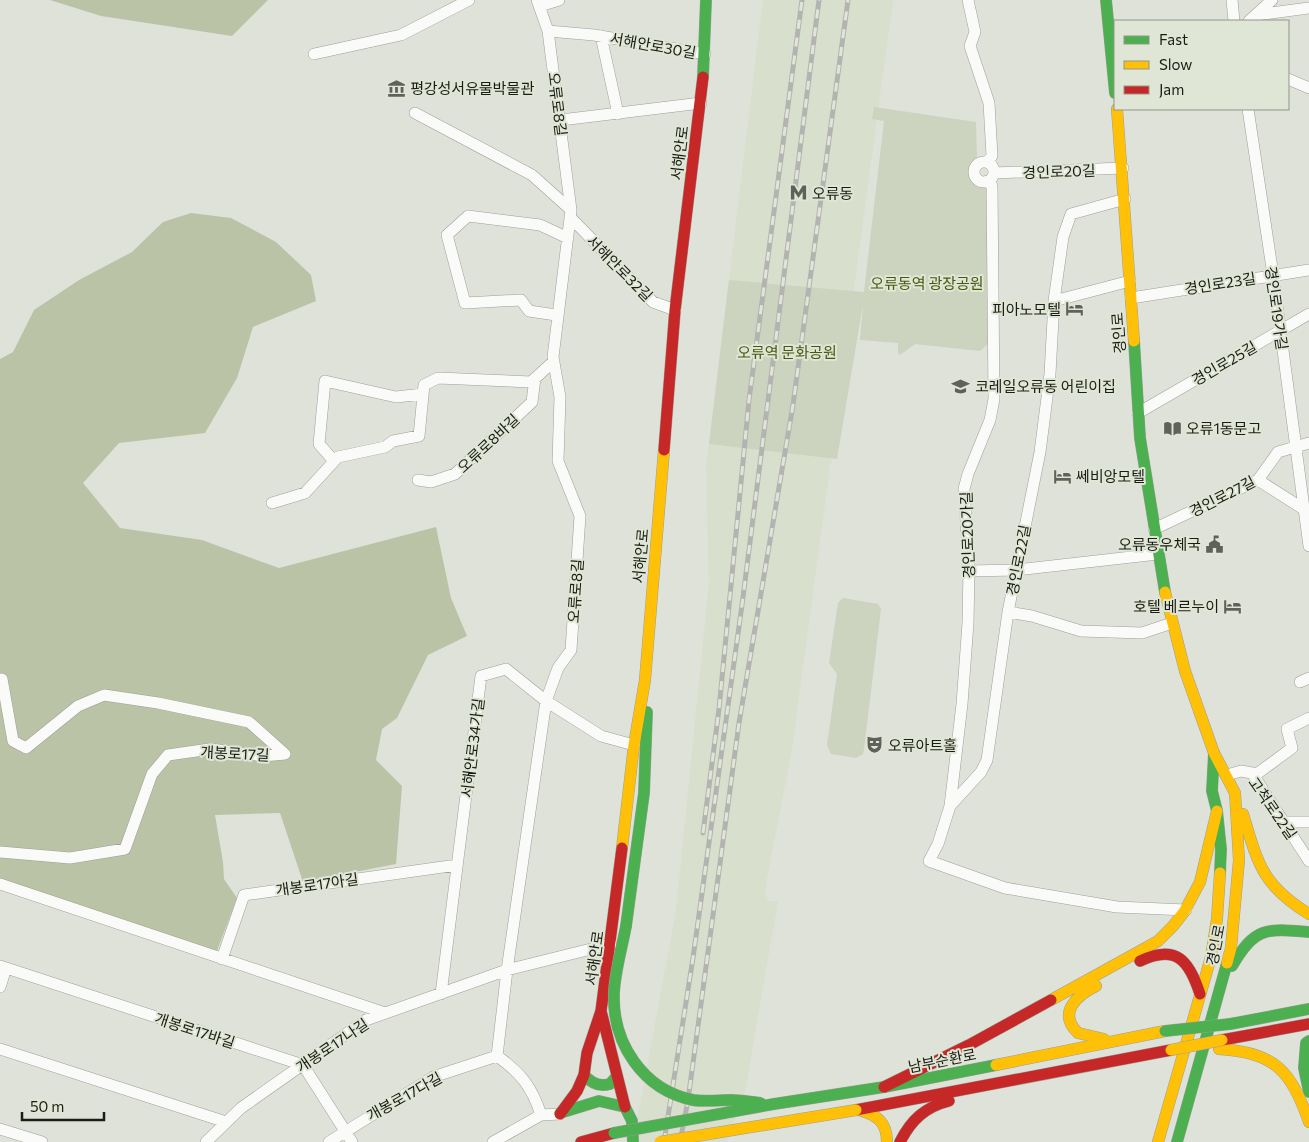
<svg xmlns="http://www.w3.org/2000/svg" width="1309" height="1142" viewBox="0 0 1309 1142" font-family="Commissioner,'Noto Sans KR',sans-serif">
  <rect width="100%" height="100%" fill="#dfe2d9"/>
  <path fill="#d9dfcd" d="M763,0H893L792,749L765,890L768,901H778L745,1092L727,1142H633L676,911L709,582L706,467Z"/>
  <path fill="#ccd3bf" d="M874,107L976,122L977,159L971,166L969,176L976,186L988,188V344L980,351L915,344L900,355L898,353V343L860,340L863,304L837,459L709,444L729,280L864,292L884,121L872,119Z
    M843,598L878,604L881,609L864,749L863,754L856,758L831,754L827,745L837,674L829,663L838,603Z"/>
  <path fill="#bac3a5" d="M50,0H268L232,36L101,16Z
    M191,213L231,218L276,242L311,275L316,301L253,327L237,378L205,433L119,443L83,483L120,528L202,540L279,568L436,527L451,598L467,636L428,655L397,718L382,729L376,760L402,786L396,864L303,882L280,813L215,815L223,862L224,879L237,898L215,956L0,884V359L13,352L34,310L79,280L132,252L163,222Z"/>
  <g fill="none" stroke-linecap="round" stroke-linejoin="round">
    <defs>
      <path id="street" d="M968,0L975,32L970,46L989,103L992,156L987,162
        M1232,0L1234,21
        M540,6L559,0
        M1256,15L1309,8
        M1249,21L1272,0
        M548,31L594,35L705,54
        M601,36L618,114
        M314,54L401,35L469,0
        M1288,79L1309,88
        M1248,109L1273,275L1309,546
        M415,113L532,175L571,210
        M561,120L701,103
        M974 172a10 10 0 1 1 20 0a10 10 0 1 1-20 0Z
        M994,173L1123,168
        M987,181L992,186L994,399L990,420L968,474L964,489L969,568L968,623L962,704L950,806L938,844L929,861L1005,888L1117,907L1186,910
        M571,218L653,302L675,310
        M1131,298L1309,270
        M1054,301L1130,281
        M556,315L529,311L521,300L465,303L447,235L468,216L540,225L568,238
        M1138,413L1309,314
        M334,461L319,444L325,381L396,397L423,394
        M418,480L431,482L455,474L532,402L535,378
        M1258,480L1305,510
        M272,503L305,493L338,457L385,447L393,441L419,436L424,385L438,378L531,382L554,361
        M1154,529L1258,480L1278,452L1309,443
        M969,571L1016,570L1158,554
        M1008,612L1032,616L1081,631L1142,633L1172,623
        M1300,682L1309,678
        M1227,775L1241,771L1252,773L1309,861
        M1254,776L1292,748L1287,729L1309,718
        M950,806L981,772L987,760L1008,612L1040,452L1050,374L1054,301L1063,237L1071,214L1125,199
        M1282,822H1309
        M0,852L70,858L125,849L152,774L168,755L210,749L263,756L285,754L249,722L158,703L104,695L78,706L26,748L13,741L2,679
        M0,884L385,1013
        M222,959L244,895L457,865
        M0,966L303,1065L352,1142
        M0,987L6,968
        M441,994L481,676L506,669L546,701L601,736L634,745
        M0,1049L226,1122
        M497,1056L507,970L546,701L558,668L571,650L580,516L558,461L560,397L553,357L571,210L548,31L537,0
        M0,1129L42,1142
        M206,1142L241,1108L366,1020L507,970L611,944
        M329,1142L433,1077L497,1056C521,1073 532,1087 541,1115
        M493,1142L541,1115L560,1114"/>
      <path id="fast" d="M1106,0L1115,93
        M703,77L706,0
        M1134,341L1140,438L1165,592
        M1214,753L1212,791L1217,811L1221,849L1220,873
        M626,926L644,793L647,712
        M1232,966C1255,927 1266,928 1309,932
        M1230,1024L1309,1009
        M1309,1041L1306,1043L1304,1068L1309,1092
        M584,1075C591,1083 600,1087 610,1084L617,1076
        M774,1104L884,1087L996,1065
        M560,1113L599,1101L625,1107L632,1121L633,1142
        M1177,1142L1227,963"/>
      <path id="slow" d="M1117,109L1134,341
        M1165,592L1185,671L1214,753L1235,793L1239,860L1231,948L1227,963
        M1243,814C1258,864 1262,885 1309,914
        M622,848L634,745L645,680L664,450
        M1096,986C1077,995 1057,1013 1078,1033L1104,1039
        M1051,1000L1158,941L1173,926L1184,912L1200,882L1217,811
        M1219,1049C1275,1052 1291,1071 1309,1122
        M996,1065L1165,1031
        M859,1110C877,1115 887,1122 887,1142
        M1158,1142L1211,957L1217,919L1220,873"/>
      <path id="jam" d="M664,450L675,310L703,77
        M1140,961C1176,944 1189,960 1200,994
        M601,1011L625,1107
        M1222,1040L1309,1024
        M884,1087L969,1045L1051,1000
        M856,1110L1171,1050
        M560,1114L577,1091L584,1075L587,1053L601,1011L622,848
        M581,1142L614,1133
        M900,1142C911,1120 925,1107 949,1101"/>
    </defs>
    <use href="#street" stroke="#9d9f99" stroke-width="12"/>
    <use href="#fast" stroke="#9d9f99" stroke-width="12"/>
    <use href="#slow" stroke="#9d9f99" stroke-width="12"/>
    <use href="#jam" stroke="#9d9f99" stroke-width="12"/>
    <use href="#street" stroke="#fafbf9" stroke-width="11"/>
    <use href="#fast" stroke="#4caf50" stroke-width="11"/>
    <use href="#slow" stroke="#ffc107" stroke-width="11"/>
    <use href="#jam" stroke="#c62828" stroke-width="11"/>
    <defs>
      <path id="rail" d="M703,833L719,709L749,400L802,0
        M664,1142L693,958L742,605L819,0
        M680,1142L688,1100L739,723L793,405L848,0"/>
    </defs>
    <use href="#rail" stroke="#b3b3b1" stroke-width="5"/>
    <use href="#rail" stroke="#e0e6d5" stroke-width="3" stroke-dasharray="9" stroke-linecap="butt"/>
    <defs>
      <path id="fast-bridge" d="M626,926C622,948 615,971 614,993C612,1043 643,1090 693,1100C705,1102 718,1100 731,1100C741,1100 751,1102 761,1103
        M1165,1031L1230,1024
        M614,1133L774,1104"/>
      <path id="slow-bridge" d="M1171,1050L1222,1040
        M660,1142L856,1110"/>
    </defs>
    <use href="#fast-bridge" stroke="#9d9f99" stroke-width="12" stroke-linecap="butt"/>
    <use href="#slow-bridge" stroke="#9d9f99" stroke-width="12" stroke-linecap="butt"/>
    <use href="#fast-bridge" stroke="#4caf50" stroke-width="11"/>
    <use href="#slow-bridge" stroke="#ffc107" stroke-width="11"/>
  </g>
  <defs>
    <symbol id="museum-bare" viewBox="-9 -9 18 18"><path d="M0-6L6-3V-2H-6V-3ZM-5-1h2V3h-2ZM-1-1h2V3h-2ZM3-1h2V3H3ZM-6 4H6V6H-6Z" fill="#5f615a" stroke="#e0e6d5" stroke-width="2.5" paint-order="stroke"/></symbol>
    <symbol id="metro-bare" viewBox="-9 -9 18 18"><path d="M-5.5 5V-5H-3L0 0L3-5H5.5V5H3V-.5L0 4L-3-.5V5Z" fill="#5f615a" stroke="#e0e6d5" stroke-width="2.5" paint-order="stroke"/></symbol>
    <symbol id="hotel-bare" viewBox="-9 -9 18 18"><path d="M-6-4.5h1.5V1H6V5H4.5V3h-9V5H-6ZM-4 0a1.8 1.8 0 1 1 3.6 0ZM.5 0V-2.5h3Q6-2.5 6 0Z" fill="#5f615a" stroke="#e0e6d5" stroke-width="2.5" paint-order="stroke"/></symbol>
    <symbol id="school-bare" viewBox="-9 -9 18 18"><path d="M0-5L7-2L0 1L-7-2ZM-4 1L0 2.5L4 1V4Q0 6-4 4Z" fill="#5f615a" stroke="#e0e6d5" stroke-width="2.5" paint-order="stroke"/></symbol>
    <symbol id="library-bare" viewBox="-9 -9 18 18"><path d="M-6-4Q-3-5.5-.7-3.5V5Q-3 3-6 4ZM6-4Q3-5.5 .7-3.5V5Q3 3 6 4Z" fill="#5f615a" stroke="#e0e6d5" stroke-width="2.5" paint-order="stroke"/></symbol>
    <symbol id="civic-bare" viewBox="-9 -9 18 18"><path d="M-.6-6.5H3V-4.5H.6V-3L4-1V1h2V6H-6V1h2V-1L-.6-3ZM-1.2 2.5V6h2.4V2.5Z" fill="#5f615a" stroke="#e0e6d5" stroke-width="2.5" paint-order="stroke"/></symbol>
    <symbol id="theatre-bare" viewBox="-9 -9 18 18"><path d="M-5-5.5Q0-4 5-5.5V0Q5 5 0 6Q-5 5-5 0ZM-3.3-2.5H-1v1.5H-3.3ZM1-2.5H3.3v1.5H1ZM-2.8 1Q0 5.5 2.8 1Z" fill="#5f615a" stroke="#e0e6d5" stroke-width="2.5" paint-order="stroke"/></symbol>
  </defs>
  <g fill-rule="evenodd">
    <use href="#museum-bare" x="384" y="76" width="25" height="25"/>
    <use href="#metro-bare" x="786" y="180" width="25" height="25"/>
    <use href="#hotel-bare" x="1062" y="296" width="25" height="25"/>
    <use href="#school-bare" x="948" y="374" width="25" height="25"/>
    <use href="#library-bare" x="1160" y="416" width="25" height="25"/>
    <use href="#hotel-bare" x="1050" y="464" width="25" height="25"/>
    <use href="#civic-bare" x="1202" y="532" width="25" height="25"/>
    <use href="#hotel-bare" x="1220" y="594" width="25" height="25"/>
    <use href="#theatre-bare" x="862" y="732" width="25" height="25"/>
  </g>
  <g text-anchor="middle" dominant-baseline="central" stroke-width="4" stroke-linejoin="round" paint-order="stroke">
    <g font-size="15" fill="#1a1c16" stroke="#e0e6d5">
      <text transform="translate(653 45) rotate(10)">서해안로30길</text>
      <text transform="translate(558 104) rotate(83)">오류로8길</text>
      <text transform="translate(679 153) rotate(-83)">서해안로</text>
      <text transform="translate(1059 171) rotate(-2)">경인로20길</text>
      <text transform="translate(620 268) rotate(45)">서해안로32길</text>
      <text transform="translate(1220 283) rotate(-9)">경인로23길</text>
      <text transform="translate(1277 308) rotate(82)">경인로19가길</text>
      <text transform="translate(1118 333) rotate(-94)">경인로</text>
      <text transform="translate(1224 363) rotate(-30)">경인로25길</text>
      <text transform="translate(488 443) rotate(-43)">오류로8바길</text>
      <text transform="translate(1222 496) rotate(-27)">경인로27길</text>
      <text transform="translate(967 535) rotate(-92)">경인로20가길</text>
      <text transform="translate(640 556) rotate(-85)">서해안로</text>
      <text transform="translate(1018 560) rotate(-79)">경인로22길</text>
      <text transform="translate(575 591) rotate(-86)">오류로8길</text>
      <text transform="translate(472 748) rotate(-83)">서해안로34가길</text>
      <text transform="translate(235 753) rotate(3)">개봉로17길</text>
      <text transform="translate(1273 808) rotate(55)">고척로22길</text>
      <text transform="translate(317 884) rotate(-8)">개봉로17아길</text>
      <text transform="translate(1215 945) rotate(-79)">경인로</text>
      <text transform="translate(594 958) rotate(-82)">서해안로</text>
      <text transform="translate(195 1030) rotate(18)">개봉로17바길</text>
      <text transform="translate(332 1045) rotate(-34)">개봉로17나길</text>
      <text transform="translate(942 1060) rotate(-11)">남부순환로</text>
      <text transform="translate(404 1096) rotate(-29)">개봉로17다길</text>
    </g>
    <g font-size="15" fill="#1a1c16" stroke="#e0e6d5" text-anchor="start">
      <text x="410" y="88">평강성서유물박물관</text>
      <text x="812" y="193">오류동</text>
      <text x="1061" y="309" text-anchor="end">피아노모텔</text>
      <text x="975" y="386">코레일오류동 어린이집</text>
      <text x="1186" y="428">오류1동문고</text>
      <text x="1076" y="476">쎄비앙모텔</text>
      <text x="1201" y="544" text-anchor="end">오류동우체국</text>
      <text x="1219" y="606" text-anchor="end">호텔 베르누이</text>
      <text x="888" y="745">오류아트홀</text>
    </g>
    <g font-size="15" fill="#48590f" stroke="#e0e6d5">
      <text x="927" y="283">오류동역 광장공원</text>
      <text x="787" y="352">오류역 문화공원</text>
    </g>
  </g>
  <rect x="1114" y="20" width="175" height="90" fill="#e0e6d5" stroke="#919589"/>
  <rect x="1124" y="36" width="25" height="8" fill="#4caf50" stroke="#919589"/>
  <text x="1159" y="45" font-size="15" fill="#1a1c16">Fast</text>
  <rect x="1124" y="61" width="25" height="8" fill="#ffc107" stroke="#919589"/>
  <text x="1159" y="70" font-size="15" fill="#1a1c16">Slow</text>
  <rect x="1124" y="86" width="25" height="8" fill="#c62828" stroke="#919589"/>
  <text x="1159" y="95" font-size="15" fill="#1a1c16">Jam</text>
  <path d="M22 1112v8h82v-8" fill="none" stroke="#1a1c16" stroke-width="2.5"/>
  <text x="30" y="1112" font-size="15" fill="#1a1c16" stroke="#e0e6d5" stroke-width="4" paint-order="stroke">50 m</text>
</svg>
